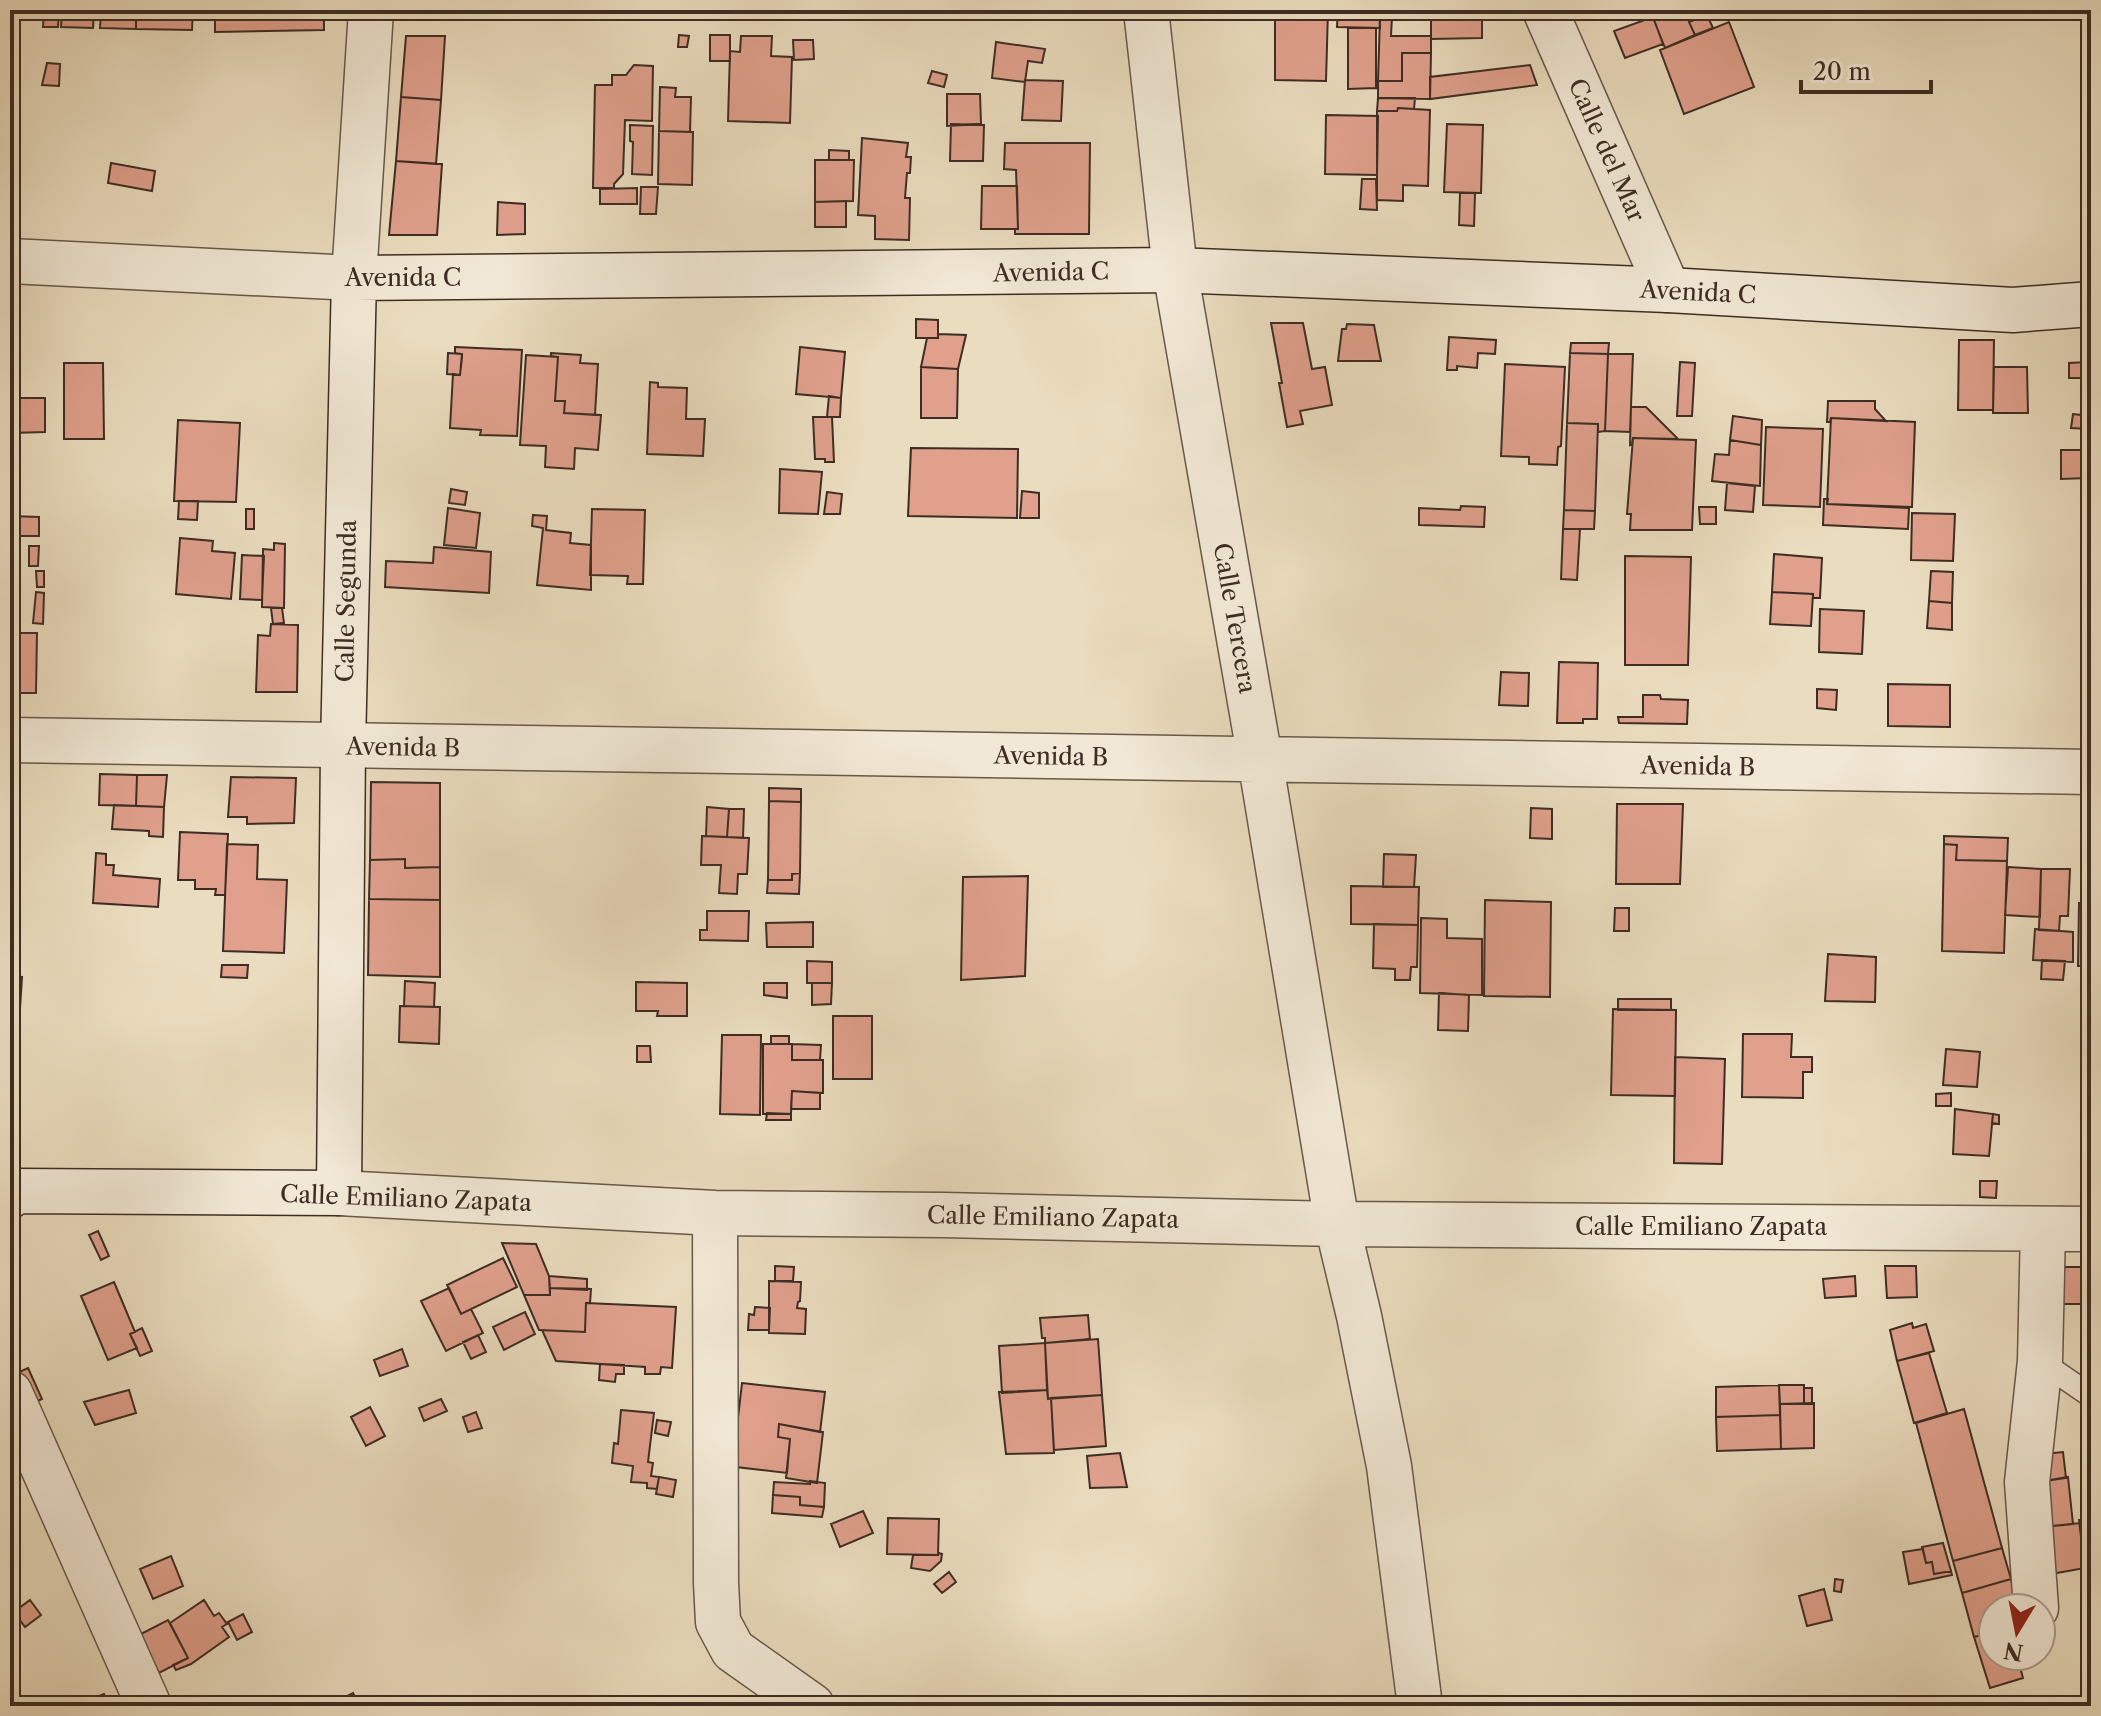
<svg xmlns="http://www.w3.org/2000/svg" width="2101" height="1716" viewBox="0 0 2101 1716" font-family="'Libre Caslon Text',serif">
  <rect width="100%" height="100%" fill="#eadcbe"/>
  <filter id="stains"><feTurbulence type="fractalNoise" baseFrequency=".0025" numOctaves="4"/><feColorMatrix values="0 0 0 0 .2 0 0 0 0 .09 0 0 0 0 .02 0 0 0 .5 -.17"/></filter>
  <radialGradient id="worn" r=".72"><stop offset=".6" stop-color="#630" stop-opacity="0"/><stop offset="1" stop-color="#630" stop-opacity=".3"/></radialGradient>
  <path fill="#e0a08c" stroke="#3e2d24" stroke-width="2" d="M44,10H59L58,27H43Z
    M101,10H136V29L100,28Z
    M136,10H193L192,30L136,29Z
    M215,10H324V30L215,32Z
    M1275,10H1328L1326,81L1275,80Z
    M1338,10H1380V28L1337,27Z
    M1431,10H1482V38L1431,39Z
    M1650,10H1705L1707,15L1689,22L1695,35L1665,48Z
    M62,11L94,13L93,28L61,27Z
    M1707,15L1713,28L1695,35L1689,22Z
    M1380,16H1392L1391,36H1431V53H1402V81H1378Z
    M1653,17L1663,44L1625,58L1614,31Z
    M1729,22L1754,87L1684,114L1660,50Z
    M1348,28H1376V88L1348,89Z
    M679,35L689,36L687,47H678Z
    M710,35H730V61H710Z
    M406,36H445L441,100L401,97Z
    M741,36H772L771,56L792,57L790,123L728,121L730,51L740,52Z
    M793,40H813L814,59L794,60Z
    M996,42L1045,49L1042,63L1028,61L1025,82L992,78Z
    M1402,53H1431L1430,99L1378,98V81H1402Z
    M47,63L60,64L59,86L42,85Z
    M634,65L653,66L652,121L625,120L623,174L614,184V188H593L595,85H612V75H626Z
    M1530,65L1537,85L1430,99V77Z
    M932,71L947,75L944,87L928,83Z
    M1025,80L1063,81L1061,121L1022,120Z
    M660,87L676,88L675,97H691L690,132L659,131Z
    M947,94H980L981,124L947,126Z
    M401,97L441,100L436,164L396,161Z
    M1378,98H1415L1414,109L1398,108L1397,111H1377Z
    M1398,108L1430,110L1428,186L1403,185V201L1377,200V111H1397Z
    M1326,115L1378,116L1377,175L1325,174Z
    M951,124L984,125L983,161H950Z
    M1447,124L1483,125L1481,193L1444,192Z
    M630,125L653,126L652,175L632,174L633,142L630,141Z
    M659,131L693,132L692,185L658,184Z
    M862,138L908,143L906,157H911L910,173H907L905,198H910L909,240L875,239V216L858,215Z
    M1005,143H1090L1089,234H1015V229H1018L1016,170L1004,169Z
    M829,150L849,151V160H829Z
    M815,160H854L853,201L815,202Z
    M396,161L442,164L437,235H389Z
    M111,163L155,171L152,191L108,183Z
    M1362,179H1376L1377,210L1360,209Z
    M982,186H1017L1018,229H981Z
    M641,187H658L656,214H640Z
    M637,188V204H600V189Z
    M1460,193H1475L1474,226L1459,225Z
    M846,201V227H815V202Z
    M498,202L525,204V234L497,235Z
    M916,319L938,320V338H916Z
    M1271,323H1303L1312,369L1325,367L1332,405L1300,411L1303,424L1287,427L1279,383H1282Z
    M1347,324L1374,325L1381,361H1338L1342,329H1346Z
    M938,334L966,335L958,369L921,367L927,338H938Z
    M1449,337L1496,340L1495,354L1478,353L1477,368L1457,366V370H1447Z
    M1959,340H1994L1993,410H1958Z
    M1571,343H1609L1608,354L1570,353Z
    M455,347L522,350L517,436L480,435L481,430L450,428L453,374L460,375L462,357V354L455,353Z
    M800,347L845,352L841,398L796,394Z
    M448,353L462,354L460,375L447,374Z
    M551,353L581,355L580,363L598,364L595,415L564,413L565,401H555L558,357L551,356Z
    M1570,353L1608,354L1605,431L1598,432V424L1567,423Z
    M1608,354H1633L1630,432L1605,431Z
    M526,355L558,357L555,401H565L564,413L601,415L598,450L575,448L574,469L545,467L546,446L520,445Z
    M1680,362L1695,363L1692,416H1677Z
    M2087,362L2086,378H2069V363Z
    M64,363H103L104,439H64Z
    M1505,364L1565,367L1561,446L1558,447L1557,465L1529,464V457L1501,456Z
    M921,367L958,369L957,418H921Z
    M1994,367H2027L2028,413H1993Z
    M650,382L658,383V387L687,388L686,419H705L703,456L647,454Z
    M829,396L841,398L840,417H827Z
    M10,398H45V432L10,433Z
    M1828,401H1875V409L1886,421L1831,418L1830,422H1827Z
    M1631,407H1646L1678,439L1633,438L1632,444L1630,445Z
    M2073,414L2089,416V429L2071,428Z
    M1733,416L1762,420L1761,445L1730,440Z
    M813,417H832L834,462H825V459H815Z
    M1831,418L1915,422L1912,507L1827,504Z
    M178,420L240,423L236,502L174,501Z
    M1567,423L1598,424L1595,511L1564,510Z
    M1766,427L1823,429L1820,507L1763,505Z
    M1633,438L1696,440L1692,530H1630L1631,514H1627Z
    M1730,440L1761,445L1760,486L1712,481L1715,454L1729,455Z
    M911,448L1018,449L1017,518L908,516Z
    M2061,450H2088L2087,478L2061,479Z
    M780,469L822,472L818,514L779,513Z
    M1727,483L1755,486L1753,512L1725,510Z
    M451,489L467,492L465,505L449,503Z
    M1022,491L1039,493V518H1020Z
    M827,492L842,494L840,514H824Z
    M1824,499H1828L1827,504L1909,508L1908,529L1823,525Z
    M179,501H198L197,520L178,519Z
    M1461,506L1485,507L1484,527L1419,525V508L1460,510Z
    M1699,507H1716V524H1700Z
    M448,508L480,513L476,548L444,545Z
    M246,509H254V529H246Z
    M592,509L645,510L643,584H627L628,576L590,575Z
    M1564,510L1595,511L1594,529H1563Z
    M1912,513L1955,514L1953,561L1911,560Z
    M533,515L547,516L546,530L571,533L570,543L591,545V590L537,585L543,528L532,526Z
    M10,516L39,517V536H10Z
    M1563,529H1580L1577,580L1561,579Z
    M180,538L213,541L212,551L235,553L231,599L176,594Z
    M274,543L285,544L284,608L262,607L263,549L274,550Z
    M29,546H39L38,566H29Z
    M434,547L491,552L489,593L385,587L386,561L433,563Z
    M1774,554L1822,558L1820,598H1813V594L1772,592Z
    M242,555L264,556L262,600L240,599Z
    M1625,556L1691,557L1688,665H1625Z
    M36,571H44V587H37Z
    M1931,571L1953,572L1952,603L1929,601Z
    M36,592L44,593L43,624L33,623Z
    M1772,592L1813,594L1811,626L1770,624Z
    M1929,601L1952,603V630L1927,628Z
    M271,608H282L284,623L273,624Z
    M1820,609L1864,611L1862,654L1819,652Z
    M271,624L298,625L297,692H256L258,635L270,636Z
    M10,633H37L36,693H10Z
    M1559,662L1598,663L1597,719H1583V723H1557Z
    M1501,672L1529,673L1528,706L1499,705Z
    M1888,684L1950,685V727L1888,726Z
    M1817,689L1837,690L1836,710L1817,708Z
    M1643,695H1660L1661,699L1688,700L1687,724L1619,723L1618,717H1643Z
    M100,774L137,775L136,806L99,805Z
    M137,775H167L164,807L136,806Z
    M231,777L296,778L294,823L247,824V817H228Z
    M371,782L440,783V867L405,868V859L370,860Z
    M769,788L801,789V802L769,801Z
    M769,801L801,802L800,873L792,874V880H768Z
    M1617,804H1683L1680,884H1616Z
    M114,805L164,807L163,837L149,836V831L112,829Z
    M707,807L729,809L727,837L706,836Z
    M1531,808L1552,809V839L1530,838Z
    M729,809H744L743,838L727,837Z
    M180,832L228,834L225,895H215L216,889H195V880H178Z
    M702,836L749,838L747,874H738L737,894L719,893L721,865H701Z
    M1944,836L2008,838L2007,861L1956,860L1957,845L1944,844Z
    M227,844L258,845L257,879L287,880L284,953L223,951Z
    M1944,844L1957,845L1956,860L2007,861L2004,953L1942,951Z
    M96,853L106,854V865H114L113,875L160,879L158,907L93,903Z
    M1384,854L1416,855L1414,887H1383Z
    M405,859V868L440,867V900L369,899L370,860Z
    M2008,867L2041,869L2040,917L2005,915Z
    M2041,869H2070L2068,916H2060L2059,931L2039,930Z
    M800,873L799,894L767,893L768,880H792V874Z
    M1028,876L1025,976L961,980L963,877Z
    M1351,886L1419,887L1418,925L1351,924Z
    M369,899L440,900V977L368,975Z
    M1485,900L1551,902L1550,997L1484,996Z
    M2079,903H2091V966H2078Z
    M1615,908H1629V931H1614Z
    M707,911H749L748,941L700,940V930H707Z
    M1421,918L1447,919V938L1482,939V995L1420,993Z
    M813,922V947H767L766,923Z
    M1374,924L1418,925L1417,967H1411L1410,980H1395V969L1373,968Z
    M2035,929L2073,932V962L2033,960Z
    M1828,954L1876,957L1875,1002L1825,1001Z
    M2042,960L2065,961L2063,980L2041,979Z
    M807,961L832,962V983H807Z
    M222,965H248L247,978L221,977Z
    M10,976L22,977L18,1040L10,1039Z
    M405,981L435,983L434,1007L404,1006Z
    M636,982L687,983V1016H657L658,1011H636Z
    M764,983H787V998L764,995Z
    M812,983H832L831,1004L812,1005Z
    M1439,993L1469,995L1468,1031L1438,1030Z
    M1618,999H1671V1010H1618Z
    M400,1006L440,1007L439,1044L399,1042Z
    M1613,1009L1676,1010L1675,1096L1611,1095Z
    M833,1016H872V1079H833Z
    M1743,1034H1792L1791,1057H1812V1072H1803V1098L1742,1097Z
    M722,1035H761L760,1115L720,1114Z
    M771,1036H789V1044H771Z
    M10,1039H13L10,1083Z
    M763,1044H792V1060H823V1093L792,1091L791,1114H763Z
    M792,1044L821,1045L820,1060H792Z
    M637,1046H650L651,1062H637Z
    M1946,1049L1980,1052L1977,1087L1943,1085Z
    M1675,1057L1725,1059L1722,1164L1674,1163Z
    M792,1091L820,1093V1109H791Z
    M1951,1093V1106H1936V1094Z
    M1955,1109L1993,1114L1989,1156L1953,1154Z
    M767,1113L791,1114V1120H766Z
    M1993,1114L1999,1115V1124L1992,1123Z
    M1980,1181H1997L1996,1198L1980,1197Z
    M98,1231L109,1256L101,1260L89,1235Z
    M502,1243L536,1244L549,1276L550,1295H524Z
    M503,1258L517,1287L461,1314L447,1285Z
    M775,1266L794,1267L793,1281H775Z
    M1885,1266H1916L1917,1297L1887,1298Z
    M2059,1267H2091V1304H2059Z
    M549,1276L587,1279V1290L550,1288Z
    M1855,1276L1856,1296L1825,1298L1823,1279Z
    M769,1281L801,1282L800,1301L798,1302L797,1308L806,1309L805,1334L769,1333Z
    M114,1282L135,1332L130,1334L137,1348L108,1360L81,1296Z
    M449,1288L461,1314L471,1309L483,1333L446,1351L421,1301Z
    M550,1288L591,1289L590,1303H586L585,1332L539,1330L524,1295H550Z
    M586,1303L676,1307L672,1368L661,1367L660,1374H645V1367L556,1361L542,1330L585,1332Z
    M755,1307L770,1308L769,1330H748L749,1314L754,1315Z
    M525,1312L535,1334L504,1350L493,1327Z
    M1088,1315L1090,1339L1045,1343V1338H1042L1040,1318Z
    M1912,1323L1913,1328L1926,1324L1934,1351L1897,1361L1890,1330Z
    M142,1328L152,1351L140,1356L130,1334Z
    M478,1335L486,1352L471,1359L463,1342Z
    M1098,1339L1102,1395L1048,1399L1045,1343Z
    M1045,1343L1047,1390L1002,1393L999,1346Z
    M402,1349L408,1366L380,1376L374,1360Z
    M1929,1353L1947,1413L1914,1423L1897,1361Z
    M600,1364L624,1365V1374H616L615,1382L599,1380Z
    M28,1368L42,1399L18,1410L10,1376Z
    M742,1383L825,1392L820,1432L779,1424L778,1437L790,1439L787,1473L727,1466L731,1418H738Z
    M1779,1385H1804V1404H1780Z
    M1779,1385L1780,1415L1716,1417V1387Z
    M1804,1388H1812V1404H1804Z
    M129,1390L136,1413L95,1425L84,1402Z
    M1047,1390L1048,1399L1051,1398L1054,1453L1006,1454L999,1392Z
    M1102,1395L1106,1446L1054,1450L1051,1398Z
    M441,1399L447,1411L424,1421L419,1408Z
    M1814,1403V1448L1781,1449L1780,1404Z
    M370,1407L385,1436L366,1446L351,1417Z
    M1964,1409L2002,1548L1953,1561L1916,1423Z
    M621,1410L654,1413L648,1462L653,1463L651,1476L659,1477L657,1489L647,1488V1483L631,1482L633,1466L612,1463L614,1443L618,1444Z
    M476,1412L482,1428L468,1432L463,1417Z
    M1780,1415L1781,1449L1717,1451L1716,1417Z
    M657,1420L671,1422L668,1436L655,1433Z
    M779,1424L823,1432L817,1483L786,1478L790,1439L778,1437Z
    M2063,1452L2066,1478L2038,1482L2035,1455Z
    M1120,1453L1127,1487L1090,1488L1087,1456Z
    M659,1477L676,1480L673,1497L656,1494Z
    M2068,1477L2073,1524L2043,1527L2038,1482Z
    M810,1481L825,1483L824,1507L800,1505V1497L773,1495L774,1482L810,1484Z
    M773,1495L800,1497V1505L824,1507L822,1517L772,1513Z
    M863,1511L873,1533L840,1547L831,1524Z
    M888,1518L939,1519L938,1555L887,1554Z
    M2091,1518V1570L2085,1571L2079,1520Z
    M2080,1523L2085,1568L2040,1576L2043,1527Z
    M1943,1543L1951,1571L1934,1574L1932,1562L1926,1563L1922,1547Z
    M2002,1548L2011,1579L1962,1593L1953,1561Z
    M1923,1549L1926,1563L1932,1562L1934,1574L1951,1571L1952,1575L1909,1584L1903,1552Z
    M939,1553L942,1554L941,1561L930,1571L911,1568L913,1555H938Z
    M171,1556L183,1586L153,1599L140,1569Z
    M949,1572L956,1582L942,1593L934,1584Z
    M1835,1579L1843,1580L1841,1592L1834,1591Z
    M2011,1579L2018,1608H1993V1632L1974,1637L1962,1593Z
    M1824,1589L1832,1620L1807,1626L1799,1596Z
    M30,1600L41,1615L25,1627L14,1612Z
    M204,1600L214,1616L219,1613L227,1624L222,1627L229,1637L191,1664L176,1670L173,1665L188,1658L170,1623Z
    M243,1614L252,1632L237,1640L228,1622Z
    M168,1620L188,1658L159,1673L139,1635Z
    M1993,1632V1656H2017L2023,1678L1990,1688L1974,1637Z
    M353,1693L359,1706H327Z
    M104,1694L109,1706H74Z"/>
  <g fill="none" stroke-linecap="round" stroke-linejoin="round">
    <defs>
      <path id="lane" d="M2040,1361L2091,1396"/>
      <path id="street" d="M1146,10L1175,270L1260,759L1337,1224L1359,1316L1389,1466L1420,1706
        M1545,10L1668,290
        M10,261L354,278L371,10
        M10,740L2091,772
        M339,1193L715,1213L944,1215L1337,1224L2091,1229
        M715,1213L716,1583L718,1622L733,1650L812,1706
        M10,1393L149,1706
        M2036,1608L2027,1482L2040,1361L2043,1229"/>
      <path id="secondary" d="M10,1196L16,1191L339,1193L343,746L354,278L1175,270L1668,290L2013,310L2091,304"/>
    </defs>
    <use href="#lane" stroke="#69594a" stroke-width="25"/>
    <use href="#street" stroke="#69594a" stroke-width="47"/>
    <use href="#secondary" stroke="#3e2d24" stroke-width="47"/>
    <use href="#lane" stroke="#f1e8d5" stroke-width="22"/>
    <use href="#street" stroke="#f1e8d5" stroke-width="44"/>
    <use href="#secondary" stroke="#f1e8d5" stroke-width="44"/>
  </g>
  <g text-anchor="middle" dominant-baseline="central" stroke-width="7" stroke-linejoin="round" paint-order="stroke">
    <g font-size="24" fill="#3e2d24" stroke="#f1e8d5">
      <text transform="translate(1607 150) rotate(66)">Calle del Mar</text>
      <text transform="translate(1051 272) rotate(-1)">Avenida C</text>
      <text x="403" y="277">Avenida C</text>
      <text transform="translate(1698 292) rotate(3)">Avenida C</text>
      <text transform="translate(346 601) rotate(-89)">Calle Segunda</text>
      <text transform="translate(1235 618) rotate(80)">Calle Tercera</text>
      <text transform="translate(403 747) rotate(1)">Avenida B</text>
      <text transform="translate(1051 756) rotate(1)">Avenida B</text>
      <text transform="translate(1698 766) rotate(1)">Avenida B</text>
      <text transform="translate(406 1198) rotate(2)">Calle Emiliano Zapata</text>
      <text transform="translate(1053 1217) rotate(1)">Calle Emiliano Zapata</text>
      <text x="1701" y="1226">Calle Emiliano Zapata</text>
    </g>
  </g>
  <rect width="2101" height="1716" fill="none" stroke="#eadcbe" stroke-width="40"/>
  <rect x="12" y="12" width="2077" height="1692" fill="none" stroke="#3e2d24" stroke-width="4"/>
  <rect x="20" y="20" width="2061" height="1676" fill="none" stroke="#3e2d24" stroke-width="2"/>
  <g transform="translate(2017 1632) rotate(190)"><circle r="38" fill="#f1e8d5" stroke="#a99d8e" stroke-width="2"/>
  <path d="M0-6L14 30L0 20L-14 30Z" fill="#8f2418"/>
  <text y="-12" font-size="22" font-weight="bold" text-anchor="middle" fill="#3e2d24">N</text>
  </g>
  <path d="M1801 80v12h130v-12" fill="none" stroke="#3e2d24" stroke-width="4"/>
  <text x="1813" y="80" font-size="24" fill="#3e2d24" stroke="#f1e8d5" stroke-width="6" paint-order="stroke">20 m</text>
  <rect width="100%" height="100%" filter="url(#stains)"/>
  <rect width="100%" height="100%" fill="url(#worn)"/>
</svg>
